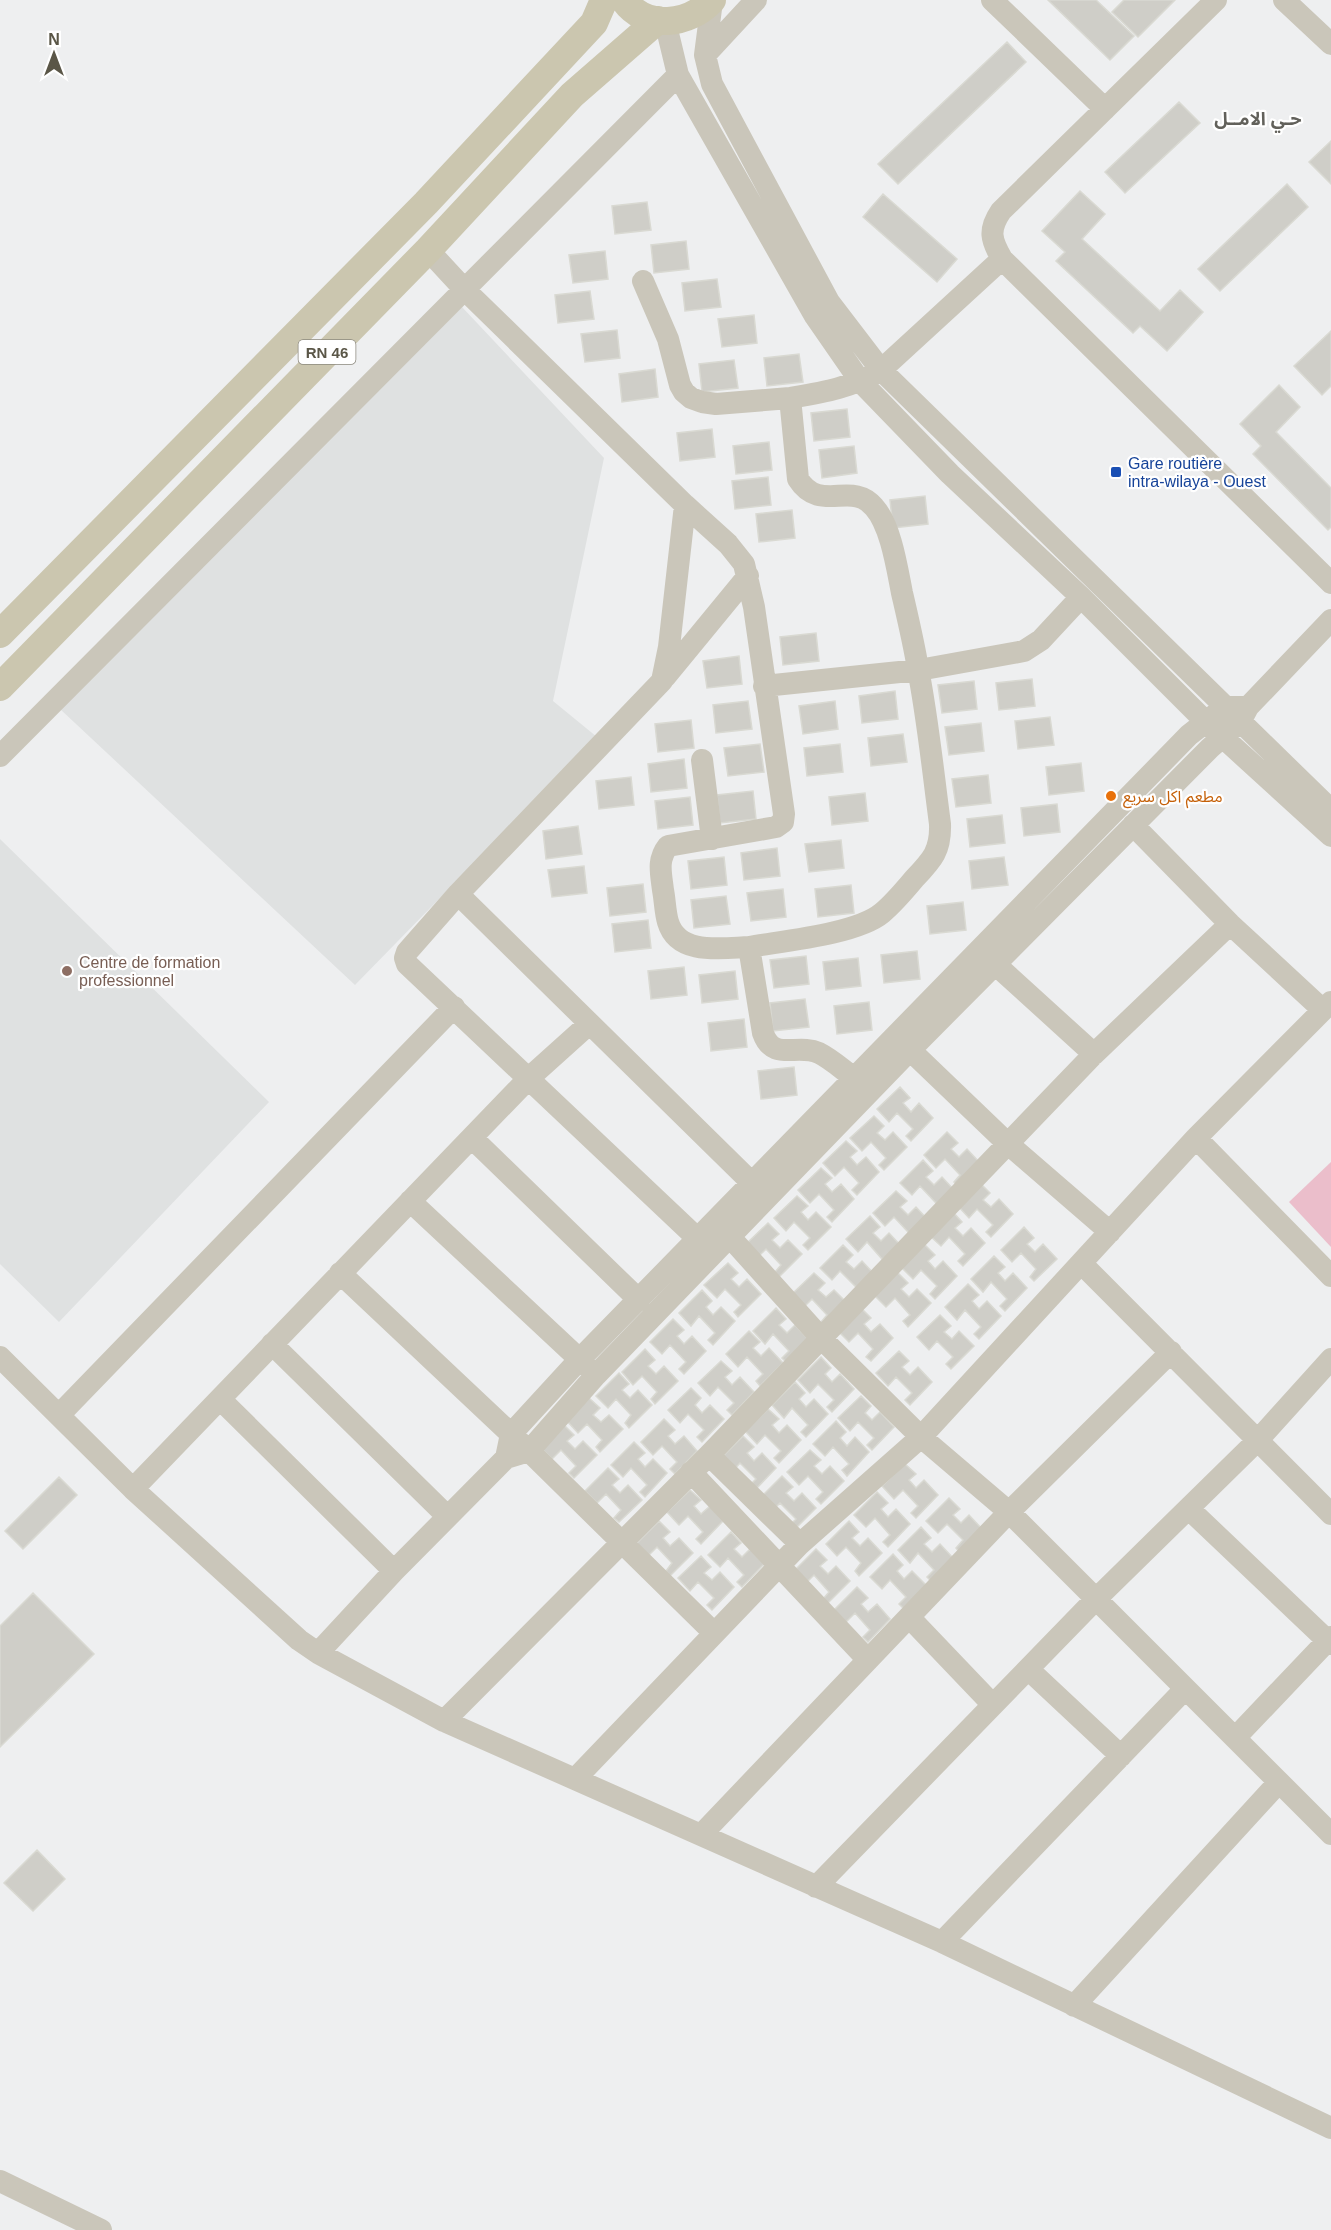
<svg xmlns="http://www.w3.org/2000/svg" width="1331" height="2230" viewBox="0 0 1331 2230" font-family="Helvetica,'Noto Sans Arabic',sans-serif">
  <rect width="100%" height="100%" fill="#eeeff0"/>
  <path fill="#dfe1e1" d="M462,307L604,458L553,701L597,737L355,985L60,709Z
    M0,839L269,1102L59,1322L0,1264Z"/>
  <path fill="#ebbecb" d="M1331,1162V1247L1289,1202Z"/>
  <path fill="#cfcec8" stroke="#d9d9d2" stroke-width="1.5" d="M1048,0H1096L1134,36L1110,60Z
    M1124,0H1175L1138,37L1112,12Z
    M1007,42L1026,62L898,184L878,164Z
    M1179,102L1200,123L1125,193L1105,172Z
    M1331,141V184L1309,162Z
    M1287,184L1308,207L1220,291L1198,269Z
    M1080,191L1105,214L1082,239L1160,311L1180,290L1203,312L1167,351L1140,326L1133,333L1056,261L1065,252L1042,231Z
    M883,194L957,259L937,282L863,217Z
    M647,202L651,230L615,234L612,206Z
    M686,241L689,269L654,273L651,245Z
    M605,251L608,279L573,283L569,255Z
    M717,279L721,307L685,311L682,283Z
    M590,291L594,319L558,323L555,295Z
    M754,315L757,343L722,347L718,319Z
    M617,330L620,358L585,362L581,334Z
    M1331,331V386L1322,395L1294,366Z
    M799,354L803,382L767,386L764,358Z
    M734,360L738,388L702,392L699,364Z
    M655,369L658,397L622,402L619,374Z
    M1279,385L1300,407L1276,432L1331,488V527L1328,530L1253,454L1261,446L1240,424Z
    M847,409L850,437L814,441L811,413Z
    M712,429L715,457L680,461L677,433Z
    M769,442L772,470L736,474L733,446Z
    M854,446L857,473L822,478L819,450Z
    M768,477L771,505L735,509L732,481Z
    M925,496L928,524L893,528L890,500Z
    M792,510L795,538L759,542L756,514Z
    M816,633L819,661L783,665L780,637Z
    M739,656L742,684L707,688L703,661Z
    M1032,679L1035,706L999,710L996,683Z
    M974,681L977,709L942,713L938,685Z
    M895,691L898,719L862,723L859,696Z
    M748,701L752,729L716,733L713,705Z
    M835,701L838,729L803,734L799,706Z
    M1050,717L1054,745L1018,749L1015,721Z
    M691,720L694,748L658,752L655,724Z
    M981,723L984,751L949,755L945,727Z
    M903,734L907,762L871,766L868,738Z
    M760,744L764,772L728,776L724,748Z
    M840,744L843,772L807,776L804,748Z
    M684,759L687,788L651,792L648,764Z
    M1081,763L1084,791L1049,795L1046,767Z
    M988,775L991,803L956,807L952,779Z
    M631,777L634,805L599,809L596,781Z
    M753,791L756,819L720,823L717,795Z
    M865,793L868,821L832,825L829,797Z
    M690,797L693,825L658,829L655,801Z
    M1057,804L1060,832L1024,836L1021,808Z
    M1002,815L1005,843L970,847L967,819Z
    M578,826L582,854L546,859L543,831Z
    M841,840L844,868L809,872L805,844Z
    M777,848L780,876L744,880L741,853Z
    M724,857L727,885L691,889L688,861Z
    M1004,857L1008,885L972,889L969,861Z
    M584,866L587,893L552,897L548,870Z
    M643,884L646,912L610,916L607,888Z
    M851,885L854,913L818,917L815,889Z
    M783,889L786,917L751,921L747,893Z
    M726,896L730,924L694,928L691,900Z
    M963,902L966,930L930,934L927,906Z
    M648,920L651,948L615,952L612,924Z
    M917,951L920,979L884,983L881,955Z
    M806,956L809,984L774,988L770,960Z
    M858,958L861,986L826,990L823,962Z
    M684,967L687,995L651,999L648,971Z
    M735,971L738,999L702,1003L699,975Z
    M805,999L809,1027L773,1031L770,1003Z
    M869,1002L872,1030L837,1034L834,1006Z
    M744,1019L747,1047L711,1051L708,1023Z
    M794,1067L797,1095L761,1099L758,1071Z
    M900,1087L910,1098L903,1103L911,1112L919,1103L933,1118L911,1141L906,1136L913,1129L897,1113L889,1122L877,1109Z
    M874,1116L884,1126L877,1133L885,1140L893,1132L907,1147L884,1170L879,1165L886,1158L871,1142L862,1151L850,1138Z
    M947,1132L958,1143L951,1149L959,1157L967,1149L981,1164L958,1187L954,1182L960,1175L945,1159L936,1168L924,1155Z
    M846,1141L857,1151L850,1157L857,1165L866,1157L879,1172L857,1195L852,1190L859,1183L844,1167L835,1176L823,1163Z
    M923,1160L933,1171L926,1177L934,1185L942,1177L956,1192L936,1203L920,1186L912,1195L900,1183Z
    M821,1168L832,1178L825,1184L832,1192L841,1184L854,1199L832,1222L827,1217L834,1210L819,1194L810,1203L798,1190Z
    M980,1183L990,1193L983,1200L991,1207L999,1199L1013,1214L991,1237L986,1232L993,1225L977,1209L969,1218L957,1205Z
    M896,1191L907,1201L900,1207L908,1215L916,1207L930,1222L909,1233L894,1217L885,1226L873,1213Z
    M797,1196L808,1206L801,1212L808,1220L816,1212L831,1227L808,1250L803,1245L810,1238L794,1222L786,1231L774,1218Z
    M952,1211L962,1222L955,1228L963,1236L971,1228L985,1243L963,1266L958,1261L965,1254L949,1237L941,1246L928,1234Z
    M870,1216L880,1227L873,1233L881,1241L889,1233L903,1248L882,1259L867,1242L858,1252L846,1239Z
    M768,1223L779,1234L772,1240L780,1248L788,1240L802,1254L779,1277L775,1272L781,1265L766,1249L757,1258L745,1245Z
    M1024,1227L1034,1238L1027,1244L1035,1252L1043,1244L1057,1259L1034,1281L1030,1277L1036,1269L1021,1253L1012,1262L1001,1250Z
    M924,1244L935,1255L928,1261L935,1269L943,1261L957,1276L935,1299L930,1294L937,1286L921,1270L913,1279L901,1267Z
    M843,1245L853,1255L846,1262L854,1269L862,1261L876,1276L856,1287L840,1271L832,1280L820,1268Z
    M994,1256L1005,1267L998,1273L1005,1281L1013,1273L1027,1288L1005,1311L1000,1306L1007,1299L991,1282L983,1292L971,1279Z
    M728,1263L738,1273L731,1279L739,1287L747,1279L761,1294L738,1317L734,1312L741,1305L725,1289L717,1298L704,1285Z
    M897,1272L908,1283L901,1289L909,1297L917,1289L931,1303L908,1327L903,1321L910,1315L895,1298L886,1307L874,1295Z
    M814,1273L825,1283L818,1290L826,1297L834,1290L848,1304L821,1322L827,1315L812,1299L803,1308L791,1295Z
    M968,1284L979,1295L972,1301L979,1309L987,1301L1001,1316L979,1339L974,1334L981,1327L965,1310L957,1320L945,1307Z
    M702,1290L712,1301L706,1307L713,1315L721,1307L735,1321L713,1345L708,1340L715,1333L699,1316L691,1326L679,1313Z
    M860,1307L871,1318L864,1324L871,1332L880,1324L893,1338L871,1361L866,1357L873,1349L858,1333L849,1342L837,1330Z
    M776,1308L786,1319L779,1325L787,1333L795,1325L809,1340L787,1363L782,1358L789,1351L773,1334L765,1344L753,1331Z
    M940,1315L951,1326L944,1332L952,1339L959,1331L974,1346L951,1369L946,1364L953,1357L937,1341L929,1350L917,1337Z
    M673,1319L684,1330L677,1336L684,1344L692,1336L706,1351L684,1374L679,1369L686,1362L670,1345L662,1354L650,1342Z
    M749,1331L760,1342L753,1348L761,1356L769,1348L783,1363L760,1386L756,1381L763,1374L747,1357L738,1367L726,1354Z
    M645,1349L655,1360L648,1366L656,1374L664,1366L678,1381L655,1404L651,1399L657,1392L642,1376L633,1385L622,1372Z
    M899,1351L909,1361L902,1367L910,1375L918,1367L932,1382L910,1405L905,1400L912,1393L896,1377L888,1386L876,1373Z
    M821,1357L831,1368L825,1374L832,1382L840,1374L854,1389L832,1412L827,1407L834,1400L818,1384L810,1393L798,1380Z
    M721,1361L732,1371L725,1377L732,1385L740,1377L754,1392L732,1415L727,1410L734,1403L718,1387L710,1396L698,1383Z
    M619,1373L629,1384L622,1390L630,1398L638,1390L652,1405L629,1428L625,1423L631,1415L616,1399L608,1408L596,1396Z
    M795,1382L805,1393L799,1399L806,1407L814,1399L828,1414L806,1437L801,1432L808,1425L792,1408L784,1418L772,1405Z
    M691,1388L701,1398L695,1405L702,1413L710,1405L724,1419L702,1442L697,1437L704,1430L688,1414L680,1423L668,1410Z
    M861,1396L871,1406L865,1413L872,1420L880,1412L894,1427L872,1450L867,1445L874,1438L858,1422L850,1431L838,1418Z
    M589,1398L600,1408L593,1415L601,1422L609,1415L623,1429L600,1452L596,1447L602,1440L587,1424L578,1433L566,1420Z
    M768,1409L779,1419L772,1425L779,1433L787,1425L801,1440L779,1463L774,1458L781,1451L765,1435L757,1444L745,1431Z
    M664,1419L675,1430L668,1436L675,1444L684,1436L697,1451L675,1474L670,1469L677,1462L662,1446L653,1455L641,1442Z
    M836,1421L846,1432L840,1438L847,1446L855,1437L869,1452L847,1476L842,1470L849,1464L833,1447L825,1456L813,1444Z
    M563,1424L574,1435L567,1441L575,1449L583,1441L597,1455L574,1478L569,1473L576,1466L561,1450L552,1459L540,1447Z
    M743,1436L754,1447L747,1453L754,1461L762,1453L776,1468L754,1491L749,1486L756,1479L740,1463L732,1472L720,1459Z
    M634,1442L645,1453L638,1459L645,1467L653,1459L667,1473L645,1497L640,1492L647,1485L631,1468L623,1477L611,1465Z
    M810,1450L821,1460L814,1466L822,1474L830,1466L844,1481L821,1504L816,1499L823,1492L808,1476L799,1485L787,1472Z
    M905,1464L916,1474L909,1480L916,1488L924,1480L938,1495L916,1518L911,1513L918,1506L903,1490L894,1499L882,1486Z
    M608,1468L619,1479L612,1485L620,1493L628,1485L642,1500L619,1522L614,1518L621,1510L606,1494L597,1503L585,1491Z
    M782,1476L793,1487L786,1493L794,1501L802,1493L816,1508L793,1531L789,1526L796,1519L780,1503L771,1512L759,1499Z
    M59,1477L77,1495L23,1549L5,1531Z
    M690,1490L701,1500L694,1506L701,1514L710,1506L723,1521L701,1544L696,1539L703,1532L688,1516L679,1525L667,1512Z
    M877,1492L888,1503L881,1509L888,1517L896,1509L910,1524L888,1547L883,1542L890,1535L875,1518L866,1527L854,1515Z
    M949,1498L960,1509L953,1515L961,1523L969,1515L983,1530L960,1553L956,1548L963,1540L947,1524L938,1533L926,1521Z
    M659,1521L670,1532L663,1538L670,1546L679,1538L693,1553L670,1576L666,1571L672,1563L657,1547L648,1556L636,1544Z
    M849,1521L859,1532L852,1538L860,1546L868,1538L882,1553L859,1576L855,1571L861,1563L846,1547L837,1556L826,1544Z
    M921,1527L931,1538L924,1544L932,1552L940,1544L954,1559L932,1582L927,1577L934,1570L918,1553L910,1563L898,1550Z
    M731,1532L741,1543L734,1549L742,1557L750,1549L764,1564L742,1587L737,1582L744,1575L728,1558L720,1567L708,1555Z
    M816,1549L827,1560L820,1566L828,1574L836,1566L850,1581L827,1604L823,1599L829,1592L814,1575L805,1584L793,1572Z
    M893,1554L903,1565L897,1571L904,1579L912,1571L926,1585L904,1609L899,1604L906,1597L890,1580L882,1589L870,1577Z
    M701,1556L711,1567L704,1573L712,1580L720,1572L734,1587L712,1610L707,1605L714,1598L698,1582L690,1591L678,1578Z
    M857,1587L868,1598L861,1604L868,1612L877,1604L890,1619L868,1642L863,1637L870,1630L855,1613L846,1622L834,1610Z
    M33,1593L94,1654L0,1747V1626Z
    M37,1850L65,1879L33,1911L4,1883Z"/>
  <g fill="none" stroke-linecap="round" stroke-linejoin="round">
    <path stroke="#cac6ba" stroke-width="22" d="M992,0L1105,109
      M1216,0L1001,211C988,230 991,240 1002,259L1331,583
      M1284,0L1331,44
      M712,1L705,55L712,84L829,302L881,370L1331,810
      M665,21L678,75L815,316L860,381L950,474L1081,597L1205,721L1331,836
      M705,55L756,0
      M428,250L464,289L685,505L728,544L744,564L754,607L784,814L783,822L776,827L668,846C657,860 661,873 663,890C665,900 665,912 668,922C678,956 722,948 749,947L763,1033C773,1062 797,1043 819,1053C831,1059 842,1069 853,1077
      M643,281L668,339L680,385L684,392L691,398L702,402L716,404L790,398L798,479C820,514 852,480 874,507C891,526 897,568 902,593C908,619 914,644 918,669C928,720 933,772 940,824C941,851 932,860 914,879C904,891 894,903 882,913C857,934 783,941 749,947
      M790,398C825,392 850,388 881,370L1002,259
      M685,505L669,647L662,681L458,894L407,952L405,958L407,964L698,1239
      M665,677L748,576
      M764,686L919,670L1024,651L1041,640L1081,597
      M0,756L678,75
      M702,760L712,839
      M1133,825L1230,924L1323,1010
      M458,894L752,1183
      M995,964L1094,1054
      M910,1050L1007,1143L1110,1232
      M472,1138L639,1300
      M1196,1138L1331,1276
      M410,1201L591,1370
      M720,1226L822,1339L921,1437L1009,1512L1331,1834
      M1082,1264L1331,1514
      M340,1273L529,1451L714,1633
      M272,1344L447,1516
      M0,1357L133,1489L299,1640L318,1653L444,1721L942,1942L1331,2128
      M220,1399L394,1571
      M59,1415L454,1007
      M709,1455L800,1544
      M506,1458L511,1434L579,1360L1189,735L1225,707H1248
      M691,1472L868,1660
      M133,1489L529,1078L589,1024
      M1189,1509L1331,1644
      M909,1617L993,1705
      M318,1653L394,1571L506,1458L529,1451L596,1375L910,1050L1210,748L1240,722L1248,707L1331,620
      M1028,1669L1121,1756
      M444,1721L709,1455L1094,1054L1230,924
      M1235,1738L1331,1637
      M575,1779L800,1544L921,1437L1196,1138L1331,1002
      M701,1835L1009,1512L1171,1352
      M816,1887L1095,1600L1258,1440L1331,1359
      M942,1942L1185,1689
      M1074,2006L1279,1782
      M0,2181L101,2230"/>
    <path stroke="#cbc6af" stroke-width="28" d="M624,0C646,31 689,25 712,0
      M0,634L426,203L594,23L604,0
      M0,687L428,250L572,95L658,20"/>
  </g>
  <rect fill="#1a4fb4" stroke="#fff" stroke-width="2" x="1110" y="466" width="12" height="12" rx="3"/>
  <circle fill="#e8710a" stroke="#fff" stroke-width="2" cx="1111" cy="796" r="6"/>
  <circle fill="#8d6e63" stroke="#fff" stroke-width="2" cx="67" cy="971" r="6"/>
  <g text-anchor="middle" dominant-baseline="central" stroke-width="4.5" stroke-linejoin="round" paint-order="stroke">
    <rect fill="#fff" stroke="#8c897e" stroke-width="1.5" x="298.5" y="340" width="57" height="24" rx="4.5"/>
    <g font-size="15" font-weight="bold" fill="#5a5647">
      <text x="327" y="352">RN 46</text>
    </g>
    <g font-size="16" fill="#164399" stroke="#fff" text-anchor="start">
      <text x="1128" y="463">Gare routière<tspan x="1128" dy="18">intra-wilaya - Ouest</tspan></text>
    </g>
    <g font-size="16" fill="#c56008" stroke="#fff" text-anchor="start">
      <text x="1123" y="796">مطعم اكل سريع</text>
    </g>
    <g font-size="16" fill="#785e54" stroke="#fff" text-anchor="start">
      <text x="79" y="962">Centre de formation<tspan x="79" dy="18">professionnel</tspan></text>
    </g>
    <g font-size="18" font-weight="bold" fill="#62615b" stroke="#fff">
      <text x="1258" y="119">حـي الامــل</text>
    </g>
  </g>
  <g transform="translate(54 54)" stroke="#ffffff" stroke-width="4.5" paint-order="stroke">
  <path d="M0-4.5L10 22L0 15L-10 22Z" fill="#5a5647"/>
  <text y="-9" font-size="16" font-weight="bold" text-anchor="middle" fill="#5a5647">N</text>
  </g>
</svg>
